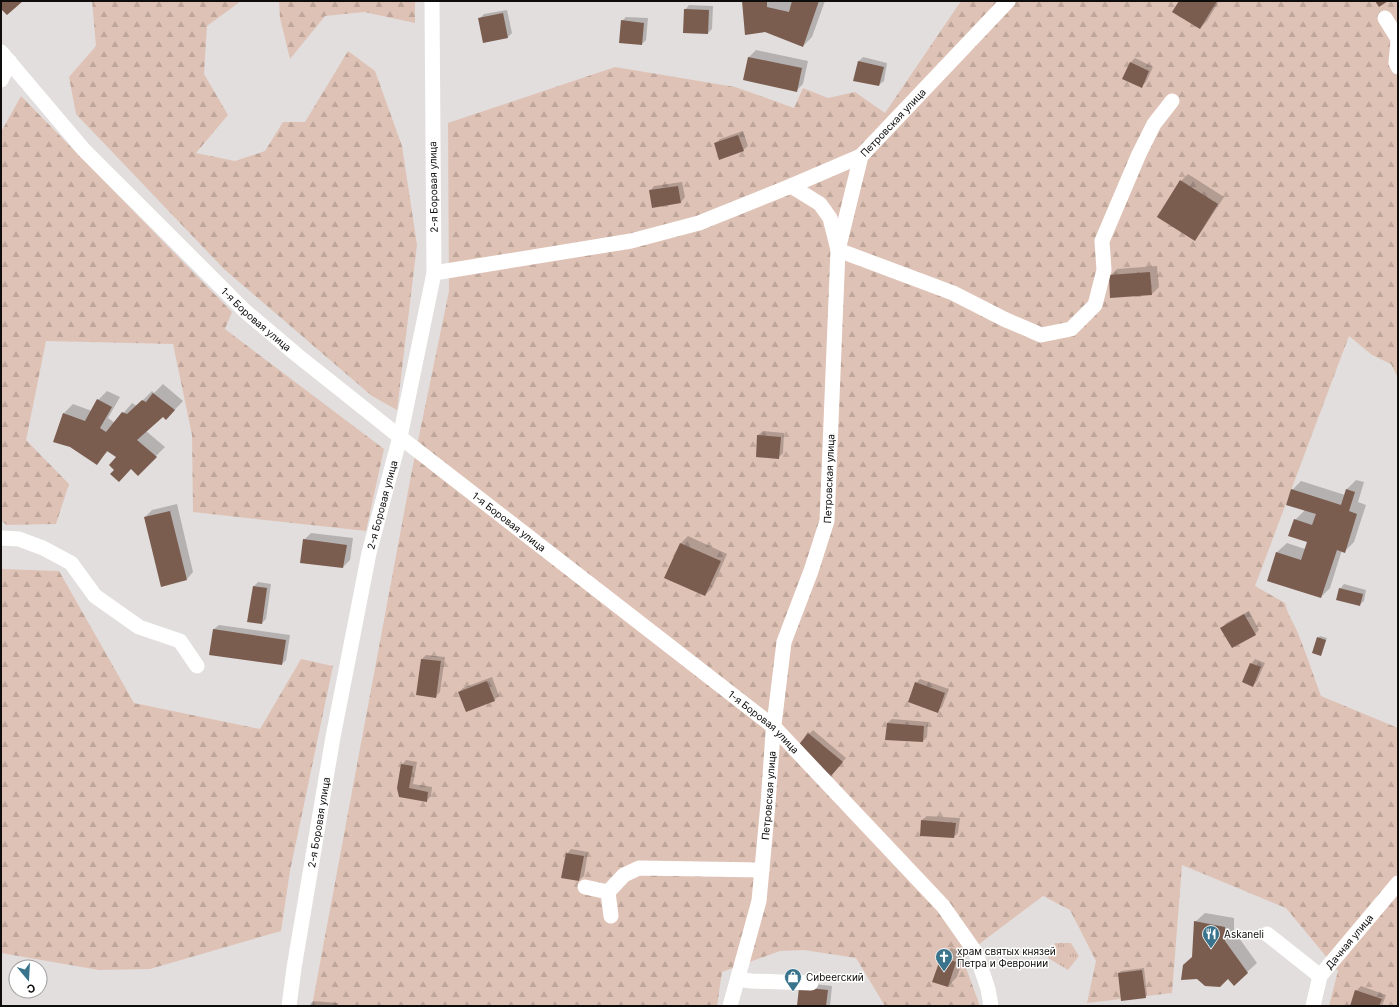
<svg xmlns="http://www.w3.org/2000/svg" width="1399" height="1007" viewBox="0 0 1399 1007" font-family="Inter,sans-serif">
  <defs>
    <pattern id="forest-firs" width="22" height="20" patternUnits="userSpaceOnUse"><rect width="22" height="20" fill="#dfc2b6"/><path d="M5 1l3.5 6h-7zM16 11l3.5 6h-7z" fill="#bea69b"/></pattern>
    <pattern id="park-tufts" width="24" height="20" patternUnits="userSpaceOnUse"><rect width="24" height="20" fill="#dfc2b6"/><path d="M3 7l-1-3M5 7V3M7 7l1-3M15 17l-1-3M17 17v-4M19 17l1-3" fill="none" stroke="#bea69b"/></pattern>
  </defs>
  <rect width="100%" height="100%" fill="#e2dedd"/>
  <path fill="url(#forest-firs)" d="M92,1H241L207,26L204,74L228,115L196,153L235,161L265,151L283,122H305L348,51L375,71L402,146L417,245L397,410L372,396L224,269L76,114L69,77L96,46Z
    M279,1H415V23L364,12L325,16L290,59L280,18Z
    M961,1H1398V378L1391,364L1372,355L1349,336L1255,586L1285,603C1287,613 1293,622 1297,631C1306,653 1313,674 1321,696L1398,728V1006H1329L1338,971L1286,908L1182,865L1172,993L1087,1003L1096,961L1070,910L1043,896L962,957L980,1006H885L856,958L804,950L780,951L722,972L717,1006H312L412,470L449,291L448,123L615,67L735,87L794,108L803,88L828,98L855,92L885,113Z
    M21,96L232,312L225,329L384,449L366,531L193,512L192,435L173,344L46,341L26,440L69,484L56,524L7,525L1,521V132Z
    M2,569L59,571L134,703L260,729L301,659L333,666L290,871L281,931L150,969L99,970L1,953Z"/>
  <path fill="url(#park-tufts)" d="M1055,943H1071L1079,956L1068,970L1048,958Z"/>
  <path fill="#0003" d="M743,1L793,2L825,1L812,37L803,46Z
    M1180,1H1219L1207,21L1200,28Z
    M689,5L713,6L712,29L708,33L684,32L685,10Z
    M507,10L512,33L508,37L479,19L484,14Z
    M626,17L648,18L646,40L642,44L622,21Z
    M756,50L808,61L803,84L797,90L744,79L749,57Z
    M863,57L887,63L884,81L879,85L858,62Z
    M1135,58L1153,67L1146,82L1141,87L1131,62Z
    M743,131L748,146L743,150L715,144L720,139Z
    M1188,174L1224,197L1201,232L1195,239L1181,181Z
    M682,182L685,197L681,202L650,191L654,186Z
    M1157,266L1159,287L1152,294L1110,276L1117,269Z
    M163,384L183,401L166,419L163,415L146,431L165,447L138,474L131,467L115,470L118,457L108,451L96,464L64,413L73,404L92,411L98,400L107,391L120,397L108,418L115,423L132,403L137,406L152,391L154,393Z
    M763,431L784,433L783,453L778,458L758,435Z
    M1356,480L1364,482L1358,502L1366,505L1354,542L1345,551L1342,550L1330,588L1321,597L1268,580L1277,552L1287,543L1305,549L1308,542L1295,520L1305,510L1292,490L1301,481L1345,495L1347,489Z
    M177,504L193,572L187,579L145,517L152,510Z
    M311,533L353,538L350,560L343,567L304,540Z
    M688,536L727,554L712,588L705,595L666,577L681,543Z
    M258,582L271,584L266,619L262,623L253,587Z
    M1344,584L1366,590L1364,601L1359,605L1340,589Z
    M1249,611L1259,630L1255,634L1222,628L1226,623Z
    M219,625L290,635L286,660L282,664L211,654L214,629Z
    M1320,636L1327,638L1322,653L1321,655L1318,638Z
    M426,655L445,657L440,692L435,697L417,694L422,659Z
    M1255,659L1265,663L1257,681L1253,686L1251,664Z
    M492,677L499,696L494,700L459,692L463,688Z
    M920,679L949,689L942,707L938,711L916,683Z
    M892,719L928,722L927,737L923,741L887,723Z
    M813,730L846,758L835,770L809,734Z
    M406,760L417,762L413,784L432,787L431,796L426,801L400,796L402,765Z
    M927,816L960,818L958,833L954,837L922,820Z
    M571,849L588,852L584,876L579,880L562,877L567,854Z
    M1205,913L1234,918V931L1257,963L1234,984L1195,922Z
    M951,948L965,953L957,977L948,986L942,957Z
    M1144,968L1147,995L1145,997L1119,973L1121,971Z
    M805,983L832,986L830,1006H798Z
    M1361,986L1386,995L1382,1006H1351L1356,991Z
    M313,1001L338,1003V1006H309Z"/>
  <path fill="#7b5d50" d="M1,1H23L7,15L1,9Z
    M742,1H767V7L789,12L792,1H819L803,47L765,32L745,35Z
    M1179,1H1217L1200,29L1172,12Z
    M1375,1H1388L1379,7Z
    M684,9L709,10L708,34L683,33Z
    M503,13L508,38L483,43L478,18Z
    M621,20L644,23L642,45L619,43Z
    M748,57L802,68L797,92L743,80Z
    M858,61L884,67L879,86L853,81Z
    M1130,62L1149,71L1142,88L1122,79Z
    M738,135L744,151L719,160L714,143Z
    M1180,180L1218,204L1195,241L1157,217Z
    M678,186L681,203L652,208L649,190Z
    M1150,272L1152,295L1110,298L1109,275Z
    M153,393L175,410L166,420L163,417L137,440L157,457L138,476L131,469L119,482L110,474L114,470L109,465L116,457L107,451L97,465L70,447L53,442L63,413L85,421L97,399L112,407L100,428L106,432L122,412L127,414L142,400L146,402Z
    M757,435L781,437L779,459L756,457Z
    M1291,489L1341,505L1346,489L1355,492L1349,511L1357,514L1345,553L1337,550L1321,598L1267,581L1276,552L1301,560L1307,542L1288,536L1294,519L1312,525L1316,514L1286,505Z
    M170,511L187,580L161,587L144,517Z
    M303,539L347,545L343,568L300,563Z
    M680,543L721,561L705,596L664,578Z
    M253,586L267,588L262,624L247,622Z
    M1339,588L1363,594L1360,606L1336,600Z
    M1244,614L1256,635L1232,648L1220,628Z
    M213,629L286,640L282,665L209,655Z
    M1317,637L1326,640L1321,656L1312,653Z
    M421,659L441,661L436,698L416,695Z
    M1250,663L1261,667L1253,687L1242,682Z
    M487,681L495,701L466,712L458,692Z
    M915,682L945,693L938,713L908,702Z
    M887,723L924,726L923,742L885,740Z
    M808,733L843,762L831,776L797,747Z
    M401,764L413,766L409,788L428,792L427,802L399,797L397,788Z
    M921,820L956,823L954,838L920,836Z
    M566,853L584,856L579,881L561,878Z
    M1194,921L1225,927V941L1248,973L1234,986L1228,979L1220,987L1205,986L1197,979L1181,980L1183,965L1192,957Z
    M941,957L956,962L948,987L932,982Z
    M1142,970L1146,998L1121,1001L1118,973Z
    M799,987L828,990L826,1006H797Z
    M1355,990L1382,999L1379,1006H1350Z"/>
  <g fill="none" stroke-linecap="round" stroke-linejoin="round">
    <g stroke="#fff" stroke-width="15">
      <path d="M1385,18L1398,39L1396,63L1398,67"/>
      <path id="s1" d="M1,52L84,150L245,311L297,355L400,437L774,727L943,906L976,953L988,989L991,1006"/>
      <path d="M1,80L10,62"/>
      <path d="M791,186L820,204L830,218L838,250L953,293L1004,319L1041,335L1071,329L1095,305L1104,270L1102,241L1139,154L1154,124L1172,101"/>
      <path d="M434,273L631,241L699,223L791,186L861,156"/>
      <path d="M1,538L19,539L43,548L71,563L95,596L139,627L180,641L197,666"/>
      <path d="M585,887L608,892"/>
      <path d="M611,916L608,892L624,875L639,868L762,870"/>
      <path d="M1267,934L1320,976"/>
      <path d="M738,979L751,981L811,983"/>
      <path id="s2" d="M289,1006L294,968L333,737L369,553L400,437L434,273L432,1"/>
      <path id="s3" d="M730,1006L759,901L768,804L773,733L784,642L811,571L827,521L838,250L861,156L1008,1"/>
      <path id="s4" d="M1313,1006L1320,976L1398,883"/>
    </g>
  </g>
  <defs>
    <symbol id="restaurant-pin" viewBox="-11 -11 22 30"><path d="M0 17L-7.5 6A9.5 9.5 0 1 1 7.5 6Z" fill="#39748c" stroke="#fff"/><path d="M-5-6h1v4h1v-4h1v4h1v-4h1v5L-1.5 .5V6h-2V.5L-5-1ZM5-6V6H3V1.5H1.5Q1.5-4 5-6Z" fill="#fff"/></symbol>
    <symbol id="church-pin" viewBox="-11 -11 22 30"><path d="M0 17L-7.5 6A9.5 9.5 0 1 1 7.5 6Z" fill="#39748c" stroke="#fff"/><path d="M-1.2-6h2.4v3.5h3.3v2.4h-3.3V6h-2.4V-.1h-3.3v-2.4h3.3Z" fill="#fff"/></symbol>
    <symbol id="shop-pin" viewBox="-11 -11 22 30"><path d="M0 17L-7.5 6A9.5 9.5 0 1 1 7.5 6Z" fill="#39748c" stroke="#fff"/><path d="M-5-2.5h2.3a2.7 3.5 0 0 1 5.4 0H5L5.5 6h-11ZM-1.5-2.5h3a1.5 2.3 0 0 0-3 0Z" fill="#fff"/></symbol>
  </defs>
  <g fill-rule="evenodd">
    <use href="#restaurant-pin" x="1201" y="924" width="20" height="27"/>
    <use href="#church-pin" x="934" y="947" width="20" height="27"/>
    <use href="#shop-pin" x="783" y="967" width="20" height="27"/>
  </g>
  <g text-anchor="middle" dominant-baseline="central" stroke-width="3" stroke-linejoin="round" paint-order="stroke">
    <g font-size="10" fill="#0e0d0c" stroke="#fff">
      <text stroke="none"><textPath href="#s3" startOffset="912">Петровская улица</textPath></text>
      <text transform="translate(433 187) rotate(-91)">2-я Боровая улица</text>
      <text stroke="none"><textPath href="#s1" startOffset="370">1-я Боровая улица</textPath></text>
      <text stroke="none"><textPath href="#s3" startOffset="540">Петровская улица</textPath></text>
      <text stroke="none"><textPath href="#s2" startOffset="510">2-я Боровая улица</textPath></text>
      <text stroke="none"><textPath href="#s1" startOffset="694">1-я Боровая улица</textPath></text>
      <text stroke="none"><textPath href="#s1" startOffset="1018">1-я Боровая улица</textPath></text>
      <text stroke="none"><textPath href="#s3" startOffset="215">Петровская улица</textPath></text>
      <text stroke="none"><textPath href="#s2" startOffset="186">2-я Боровая улица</textPath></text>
      <text stroke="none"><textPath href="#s4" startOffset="76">Дачная улица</textPath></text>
    </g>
    <g font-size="10" fill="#0e0d0c" stroke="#fff" text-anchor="start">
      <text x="1224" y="934">Askaneli</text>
      <text x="957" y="951">храм святых князей<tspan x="957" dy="12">Петра и Февронии</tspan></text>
      <text x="806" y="977">Сиbeerский</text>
    </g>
  </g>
  <rect width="1399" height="1007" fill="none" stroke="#0e0d0c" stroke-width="4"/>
  <g transform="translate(28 979) rotate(162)"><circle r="19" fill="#ffffff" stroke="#9f9e9e"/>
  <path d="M0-3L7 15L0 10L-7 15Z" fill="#39748c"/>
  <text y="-6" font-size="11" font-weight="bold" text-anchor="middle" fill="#0e0d0c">С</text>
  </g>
</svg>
